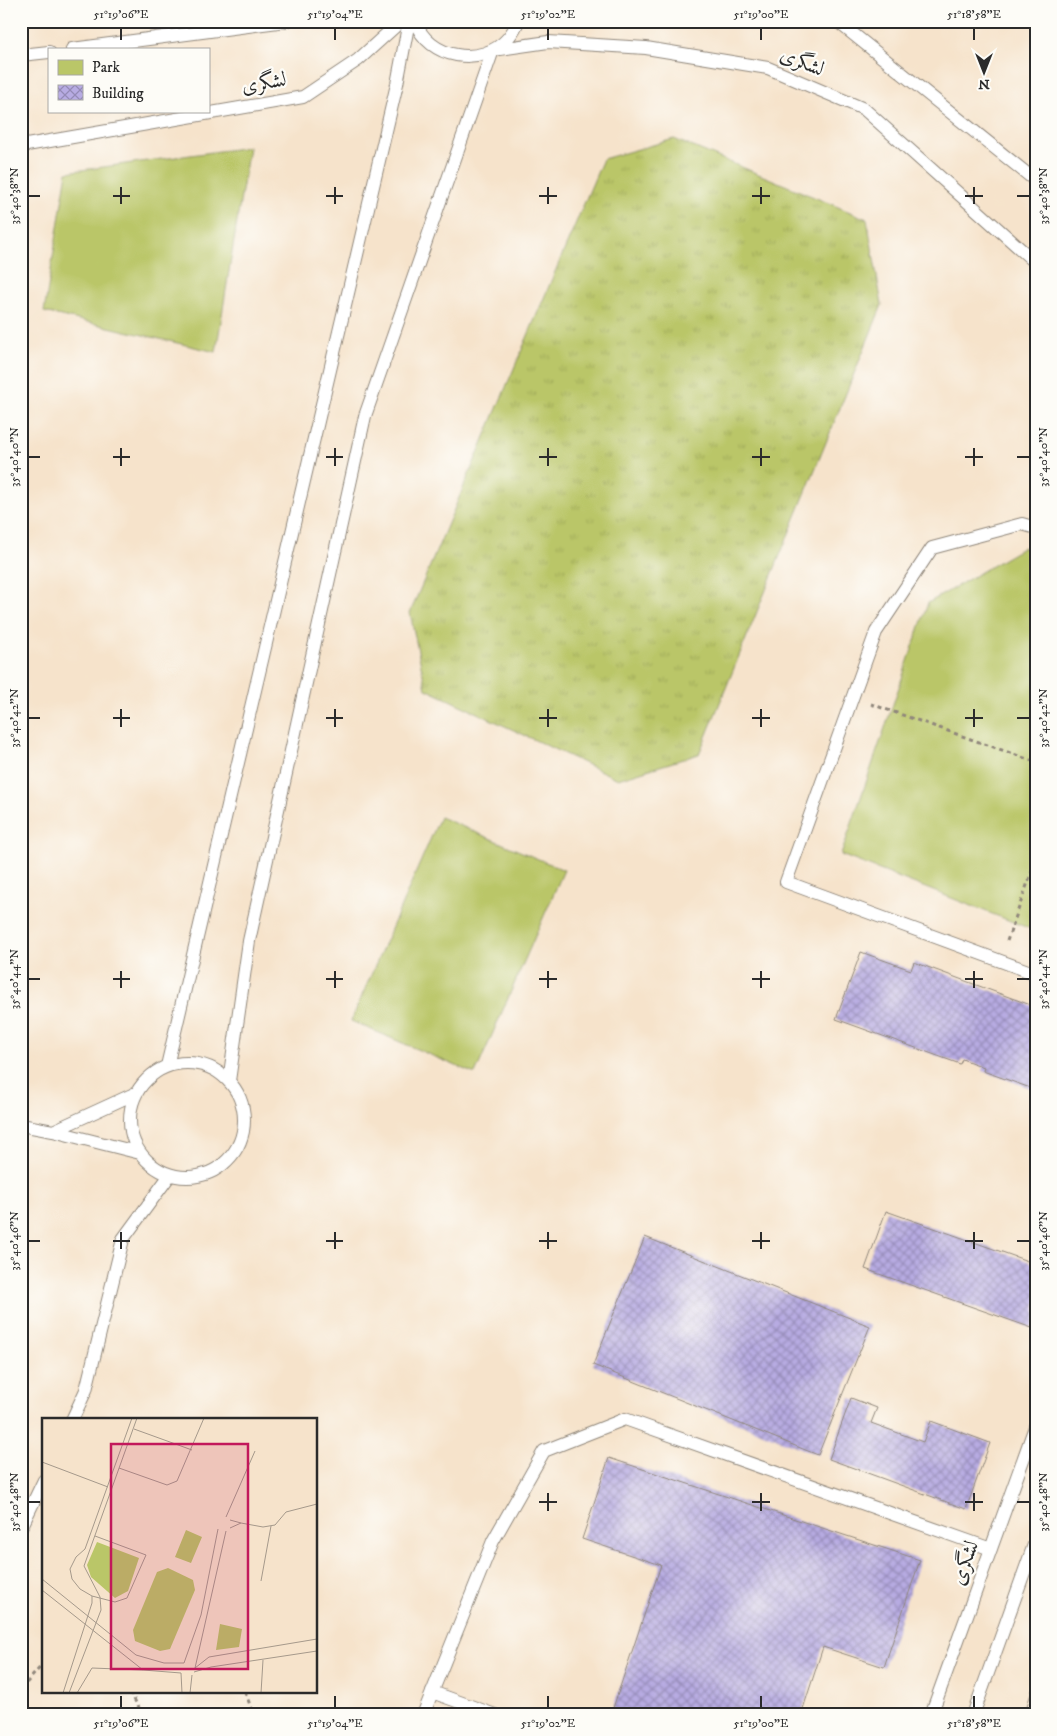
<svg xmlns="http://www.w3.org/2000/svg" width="1057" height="1736" viewBox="0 0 1057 1736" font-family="'IM FELL DW Pica',Amiri,serif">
  <defs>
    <pattern id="grass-tufts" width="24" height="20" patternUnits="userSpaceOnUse" patternTransform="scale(1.25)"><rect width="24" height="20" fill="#bac668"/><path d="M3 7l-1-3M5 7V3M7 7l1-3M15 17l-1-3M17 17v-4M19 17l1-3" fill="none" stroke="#a0aa5a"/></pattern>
    <pattern id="building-cross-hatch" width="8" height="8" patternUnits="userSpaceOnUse" patternTransform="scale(1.25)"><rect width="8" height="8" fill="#b7abe2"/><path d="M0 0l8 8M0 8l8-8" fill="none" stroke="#958bb7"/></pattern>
  </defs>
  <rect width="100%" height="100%" fill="#fdfcf7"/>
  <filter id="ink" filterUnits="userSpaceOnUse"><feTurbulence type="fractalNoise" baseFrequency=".02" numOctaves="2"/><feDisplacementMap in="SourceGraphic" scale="10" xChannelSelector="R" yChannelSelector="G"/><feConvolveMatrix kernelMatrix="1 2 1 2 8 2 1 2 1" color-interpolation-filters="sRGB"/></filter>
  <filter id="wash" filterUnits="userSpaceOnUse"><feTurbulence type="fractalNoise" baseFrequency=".0096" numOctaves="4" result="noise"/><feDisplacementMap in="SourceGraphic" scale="20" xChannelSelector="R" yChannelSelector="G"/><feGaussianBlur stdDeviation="1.12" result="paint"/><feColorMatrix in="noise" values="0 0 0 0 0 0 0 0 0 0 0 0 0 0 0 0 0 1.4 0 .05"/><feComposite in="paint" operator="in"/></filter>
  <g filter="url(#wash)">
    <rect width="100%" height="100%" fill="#f6e3cb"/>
    <path fill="url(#grass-tufts)" stroke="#72784a" d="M674,139L867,219L882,305L699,754L618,779L426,689L410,613L603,159Z"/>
    <path fill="#bac668" stroke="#72784a" d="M249,147L216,352L44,312L67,172Z
      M1024,547L1036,557V931L841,855L928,603Z
      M440,817L564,870L475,1074L351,1021Z"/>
    <g id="blocks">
      <path fill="url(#building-cross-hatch)" d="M861,952L911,970L914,962L1036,1007V1090L983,1071L984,1067L962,1059L960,1064L836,1019Z
        M886,1211L1036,1264V1317L1032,1328L865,1269Z
        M645,1237L870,1326L818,1455L593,1365Z
        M851,1398L877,1408L871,1423L923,1442L931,1421L990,1443L966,1509L829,1459Z
        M609,1458L920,1560L884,1667L823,1647L801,1715H622L612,1711L661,1565L582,1539Z
        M1035,1681L1036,1715H1024Z"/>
    </g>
  </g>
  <g filter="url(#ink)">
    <use href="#blocks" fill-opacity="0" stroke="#90877b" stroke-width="1"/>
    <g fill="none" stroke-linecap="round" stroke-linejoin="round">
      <defs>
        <path id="service" d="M415,21C428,59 482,68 508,38C512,33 516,27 518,21
          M837,21L1036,181
          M72,49L286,21
          M21,55L49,52
          M21,146L303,97L358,60L401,21
          M1036,528L1022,524L932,548L876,632L786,882L1036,974
          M130 1120a57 57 0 1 1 114 0a57 57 0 1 1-114 0Z
          M167,1066L397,84L409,21
          M229,1081L249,941L365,416L493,50L548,42L646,48L768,68L864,109L1036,263
          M136,1093L53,1131L140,1153
          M21,1125L53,1131
          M72,1420L86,1390L123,1239L170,1175
          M21,1528L44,1480
          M432,1692L495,1715
          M423,1715L493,1541L544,1451L625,1419L991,1549
          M931,1715L1036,1424
          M973,1715L1036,1539"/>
      </defs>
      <use href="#service" stroke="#90877b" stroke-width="14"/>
      <path stroke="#90877b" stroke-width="3" stroke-dasharray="4 4" stroke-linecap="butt" d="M871,704L1036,762
        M1007,941L1036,860
        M21,1689L44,1663
        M130,1692L143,1715
        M245,1692L254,1715"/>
      <use href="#service" stroke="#fff" stroke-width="12"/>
    </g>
  </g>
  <path fill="none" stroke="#2b2b2b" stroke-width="2" d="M121,28V40M335,28V40M548,28V40M761,28V40M974,28V40M121,187V204M335,187V204M548,187V204M761,187V204M974,187V204M28,196H40M113,196H130M326,196H343M539,196H557M752,196H770M965,196H983M1017,196H1030M121,448V466M335,448V466M548,448V466M761,448V466M974,448V466M28,457H40M113,457H130M326,457H343M539,457H557M752,457H770M965,457H983M1017,457H1030M121,709V727M335,709V727M548,709V727M761,709V727M974,709V727M28,718H40M113,718H130M326,718H343M539,718H557M752,718H770M965,718H983M1017,718H1030M121,971V988M335,971V988M548,971V988M761,971V988M974,971V988M28,979H40M113,979H130M326,979H343M539,979H557M752,979H770M965,979H983M1017,979H1030M121,1232V1249M335,1232V1249M548,1232V1249M761,1232V1249M974,1232V1249M28,1241H40M113,1241H130M326,1241H343M539,1241H557M752,1241H770M965,1241H983M1017,1241H1030M548,1493V1511M761,1493V1511M974,1493V1511M28,1502H40M539,1502H557M752,1502H770M965,1502H983M1017,1502H1030M121,1696V1708M335,1696V1708M548,1696V1708M761,1696V1708M974,1696V1708"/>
  <g text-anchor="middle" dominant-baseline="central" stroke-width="4.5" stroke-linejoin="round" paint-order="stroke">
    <g font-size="21" fill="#2b2b2b" stroke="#fdfcf7">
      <text transform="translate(802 62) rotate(22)">لشگری</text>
      <text transform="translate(264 83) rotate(-10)">لشگری</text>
      <text transform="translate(965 1563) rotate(-70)">لشگری</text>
    </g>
  </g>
  <g transform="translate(42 1418)">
    <rect width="275" height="275" fill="#f6e3cb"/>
    <path d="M126,150L151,162L153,172L128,231L118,233L93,223L91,212L115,154Z" fill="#bac668"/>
    <path d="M144,112L160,119L149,145L133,139ZM55,124L97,140L86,173L73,180L49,159L45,147ZM178,206L200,211L197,229L174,232Z" fill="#bac668"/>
    <path fill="none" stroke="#a5998b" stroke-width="1" d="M92,11L150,32M0,44L66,69M77,50L125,67L135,63L162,0M184,99L213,33M188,102L199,105L188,110M199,105L221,109L233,107L244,94L275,86M0,161L94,237L122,245H142L159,197L176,111M219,163L229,108M0,172L101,252L139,255L140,275M50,178L73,184L85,180L104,137L53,118M153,250L184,113M153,250L167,239L275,221M152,254L169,249L275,233M21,275L50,185V178L38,171L30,161L28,151L34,139L43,131L90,0M27,275L59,192L58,179L42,148L95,0M35,275L50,250L101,252M148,275L150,257M219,275L221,242"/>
    <path fill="#c2185b" fill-opacity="0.15" stroke="#c2185b" stroke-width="2.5" d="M69,26H206V251H69Z"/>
    <rect width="275" height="275" fill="none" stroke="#2b2b2b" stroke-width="2.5"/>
  </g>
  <rect width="1057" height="1736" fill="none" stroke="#fdfcf7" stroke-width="55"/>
  <rect x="48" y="48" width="162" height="65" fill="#fdfcf7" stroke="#a9a8a5"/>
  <rect x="58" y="60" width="25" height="15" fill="#bac668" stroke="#a9a8a5"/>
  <text x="92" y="72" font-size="15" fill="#2b2b2b">Park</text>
  <rect x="58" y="85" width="25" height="15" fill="url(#building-cross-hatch)" stroke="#a9a8a5"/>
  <text x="92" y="98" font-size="15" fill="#2b2b2b">Building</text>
  <g transform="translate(984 72) rotate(180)" stroke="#fdfcf7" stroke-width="4" paint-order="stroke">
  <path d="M0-4L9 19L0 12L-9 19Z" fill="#2b2b2b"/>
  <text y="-8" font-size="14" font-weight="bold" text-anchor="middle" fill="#2b2b2b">N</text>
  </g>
  <rect x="28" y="28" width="1002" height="1680" fill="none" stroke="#2b2b2b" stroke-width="2"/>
  <g font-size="12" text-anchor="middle" fill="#2b2b2b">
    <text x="121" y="18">51°19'06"E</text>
    <text x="335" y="18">51°19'04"E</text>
    <text x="548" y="18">51°19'02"E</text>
    <text x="761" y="18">51°19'00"E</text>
    <text x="974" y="18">51°18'58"E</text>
    <text transform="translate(1043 196) rotate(-90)" y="4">35°40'38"N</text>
    <text transform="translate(14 196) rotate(-90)" y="4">35°40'38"N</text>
    <text transform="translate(1043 457) rotate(-90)" y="4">35°40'40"N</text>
    <text transform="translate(14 457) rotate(-90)" y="4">35°40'40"N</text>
    <text transform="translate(14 718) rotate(-90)" y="4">35°40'42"N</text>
    <text transform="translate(1043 718) rotate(-90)" y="4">35°40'42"N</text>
    <text transform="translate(14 979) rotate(-90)" y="4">35°40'44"N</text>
    <text transform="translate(1043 979) rotate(-90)" y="4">35°40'44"N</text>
    <text transform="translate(14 1241) rotate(-90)" y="4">35°40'46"N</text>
    <text transform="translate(1043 1241) rotate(-90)" y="4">35°40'46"N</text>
    <text transform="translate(14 1502) rotate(-90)" y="4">35°40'48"N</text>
    <text transform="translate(1043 1502) rotate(-90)" y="4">35°40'48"N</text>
    <text x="121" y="1727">51°19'06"E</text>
    <text x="335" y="1727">51°19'04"E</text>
    <text x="548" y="1727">51°19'02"E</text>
    <text x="761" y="1727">51°19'00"E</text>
    <text x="974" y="1727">51°18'58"E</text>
  </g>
</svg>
